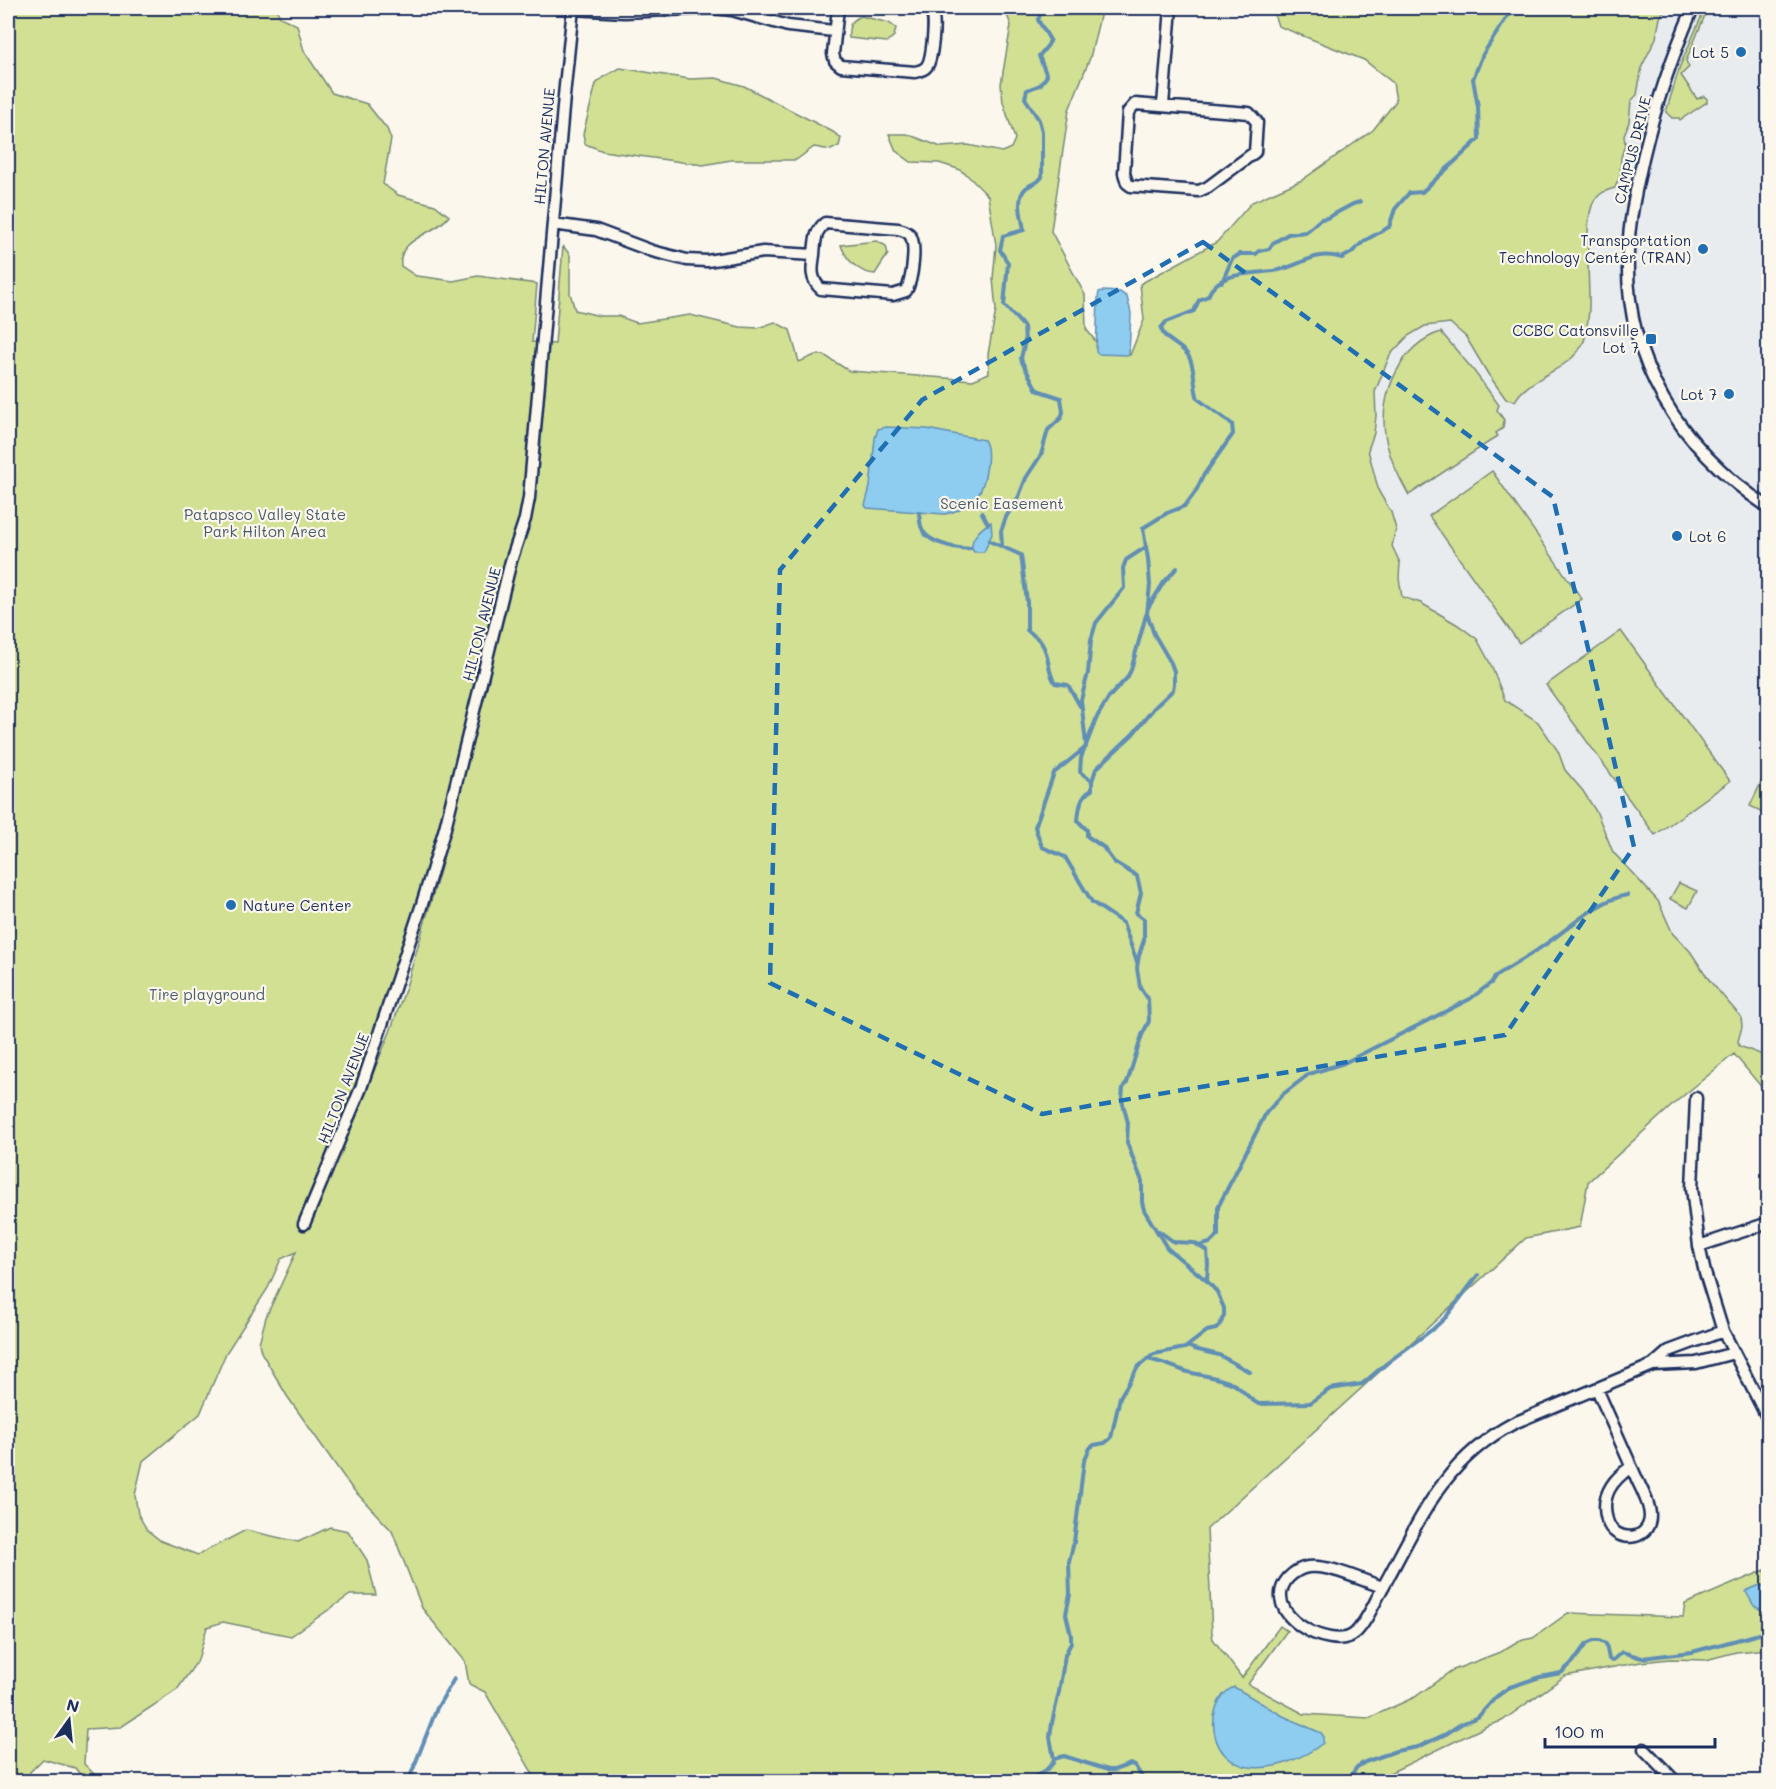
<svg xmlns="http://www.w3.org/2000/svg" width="1776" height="1789" viewBox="0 0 1776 1789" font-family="Mali,sans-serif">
  <rect width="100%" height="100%" fill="#fbf7ec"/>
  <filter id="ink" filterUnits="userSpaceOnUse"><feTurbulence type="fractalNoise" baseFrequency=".0167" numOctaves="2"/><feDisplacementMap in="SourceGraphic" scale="12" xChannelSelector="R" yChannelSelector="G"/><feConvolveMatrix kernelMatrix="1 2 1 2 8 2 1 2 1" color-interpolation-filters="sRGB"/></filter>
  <g filter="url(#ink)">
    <path fill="#e9ecef" d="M1538,8H1768V1097L1736,1048L1156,555Z"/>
    <path fill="#d2e093" stroke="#768878" stroke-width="1.5" fill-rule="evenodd" d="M8,8H276L280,17L297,25L304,51L332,93L367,104L387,129L391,139L383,184L398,195L435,205L449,216C436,235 397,237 401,266L416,276L425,277L453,281L478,276L537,284L532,342L555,344L563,246L570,255V293L575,310L600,316H618L637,323L690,315L740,327L758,328L775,322L790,330L799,362L815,355H824L849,371L973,380L989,373L988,354L996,310L993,279L996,245L988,196L966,174L958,169L939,163L911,162L896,151L889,134H907L941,147L968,145L1002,152L1011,148L1015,139L1003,102L1001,84L1011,25L1004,8H1102L1090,58L1069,110L1051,231L1085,295L1086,329L1097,343L1130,355L1144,320L1140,284L1217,242L1252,202L1302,180L1373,130L1396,101L1393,83L1364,60L1278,26L1272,8H1665L1660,18L1656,38L1642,66L1637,95L1631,101L1629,122L1624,135L1625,144L1621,158L1620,175L1615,188C1606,190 1599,193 1594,202C1583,218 1590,285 1589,307C1589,316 1587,325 1586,334C1579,370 1531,373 1515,401L1506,399L1488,374L1466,337L1450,323L1425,326L1408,336L1390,355L1375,392L1376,416L1374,433L1368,450L1379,492L1391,512L1396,529L1392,546L1400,563L1399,578L1402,597L1421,603L1458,625L1477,639L1490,663L1505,700L1538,722L1558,751L1565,770L1583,791L1597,813L1613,852L1658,901L1673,934L1690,951L1710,981L1741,1017L1742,1027L1738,1041L1739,1046L1768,1057V1095L1734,1054L1677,1101L1588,1182L1580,1227L1526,1238L1207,1529L1212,1634L1213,1639L1242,1678L1280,1626L1287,1631L1248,1684L1304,1714L1369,1718L1415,1697L1451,1671L1500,1652L1518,1641L1533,1638L1568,1613L1683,1617L1685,1604L1765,1570L1768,1576V1649L1736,1652L1706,1660L1670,1659L1641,1662L1565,1676L1502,1721L1487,1726L1373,1781H537L485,1692L469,1684L465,1661L422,1608L392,1531L351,1487L287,1396L261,1352L259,1343L266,1317L296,1252L281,1259L268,1288L226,1353L200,1414L143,1461L135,1495L138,1514L147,1530L161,1541L198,1555L246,1530L298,1542L330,1527L348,1531L367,1560L376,1595H350L291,1636L223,1622L207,1627L198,1660L177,1690L121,1727L86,1729L84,1764L101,1781H85L75,1768L43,1759L30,1772L26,1781H8ZM440,859L443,860L406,987L390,1032L366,1090L399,992Z
      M1705,8H1708L1686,61L1689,67L1681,75L1697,99L1704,96L1707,99V102L1680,120L1679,118H1672L1666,112L1680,66Z
      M861,16L889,23L896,28L894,36L887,42L849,38C848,26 850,21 861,16Z
      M620,68L690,79L716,78L744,86L833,132L841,138L839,146L831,150L814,147L796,160H731L703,165L603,151L585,144L583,134L596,84L603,77Z
      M877,241L886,246L888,254L875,274C859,273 846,260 841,245Z
      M1441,332L1474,371L1499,405L1497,410L1504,420L1503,428L1496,433L1498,436L1409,495C1398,476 1388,456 1385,434C1379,395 1401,344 1441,332Z
      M1492,471L1582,599L1519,643L1429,516Z
      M1621,631L1730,781L1655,835L1546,685Z
      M1767,770L1768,771V810L1767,814L1750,806Z
      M1679,883L1697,891L1688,908L1670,899Z"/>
    <path fill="#8ecdef" stroke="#608eb5" stroke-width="1.5" d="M1102,291L1120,292L1127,297L1131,313L1129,354L1128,355L1098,354L1096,352L1098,298L1099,292Z
      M886,427L927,429L984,440C992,451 985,491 974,499C967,506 954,513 944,514L867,508L865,505L870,487L875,438L878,429Z
      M991,522L992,534L984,552H974L972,549C970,538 981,528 991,522Z
      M1760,1585L1765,1586L1768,1589V1608L1763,1611L1754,1606L1746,1592L1748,1590Z
      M1234,1687L1283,1716L1321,1733L1323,1735V1743C1312,1752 1299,1758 1286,1763C1203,1789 1200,1700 1234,1687Z"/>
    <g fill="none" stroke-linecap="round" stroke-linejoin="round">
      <path stroke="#608eb5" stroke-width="4" d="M1222,282L1232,259L1240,254H1256L1259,251L1269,249L1273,243L1288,234L1306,232L1321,219L1327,218L1353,204L1360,202
        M919,513C920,521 920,529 926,535C935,544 960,550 971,548
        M982,513L988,524
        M989,541L1021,555L1027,602V630C1032,635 1039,638 1042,644C1050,656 1047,671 1055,683L1068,685L1080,706
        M1002,546L1001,531L1006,517L1019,496L1026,478L1041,455L1048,430L1061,418L1063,412L1061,398L1037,390L1022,362L1021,358L1025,341L1024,327L1004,305L1008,263L1000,250L1003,236L1024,230C1022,217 1015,198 1026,188C1032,183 1037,184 1042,177V131L1039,120L1025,98L1027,90L1040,85L1047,76L1039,56L1048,45L1050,40L1038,20L1040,15L1050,8
        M1148,608L1164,582L1177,568
        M1086,744L1081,700L1088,673L1091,640L1096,623L1124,588L1123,568L1126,560L1146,547
        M1086,747L1054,773L1035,827L1042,847L1065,857L1092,902L1123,923L1137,962
        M1092,781L1080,772L1081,758L1097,717L1109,697L1127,678L1131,670L1146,615
        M1159,1231L1174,1242L1194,1243L1207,1251L1208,1264L1207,1280
        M1199,1246L1210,1243L1218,1235V1207L1266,1113L1282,1095L1309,1074L1344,1063L1470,999L1491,983L1496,976C1511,966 1528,957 1543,946C1569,929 1595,901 1627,895
        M1188,1346L1194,1349L1219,1355L1250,1372
        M1147,1359C1161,1361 1174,1368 1188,1372C1203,1376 1219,1377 1233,1384C1244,1389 1248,1400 1259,1404L1310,1403L1330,1389L1362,1384L1387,1363L1433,1329L1446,1317L1478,1275
        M1054,1759L1064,1756L1108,1770H1114L1131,1764L1135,1766L1145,1782
        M408,1782L437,1708L454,1679
        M1025,1782L1046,1770L1053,1763L1054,1759L1050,1737L1052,1723L1059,1692L1065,1655L1071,1643V1635L1066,1614L1070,1594L1069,1562L1074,1542L1084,1461L1090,1448L1094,1445L1105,1443L1111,1438L1120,1397L1138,1367L1154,1354L1185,1348L1207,1331L1216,1329L1220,1325L1224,1315V1308L1217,1292L1207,1281L1167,1248L1144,1210L1142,1202V1181L1127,1143L1128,1123L1122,1100L1123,1088L1127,1083L1142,1035L1149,1021L1148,999L1140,987L1137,968L1139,955L1144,940V919L1136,913L1141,893L1137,876L1114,862L1103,847L1087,836V830L1078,821C1079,809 1080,796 1092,790V781L1096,769L1133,734L1154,708L1173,690L1174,684V671L1171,663L1154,634L1147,614L1150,585L1148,559L1143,528L1167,513L1185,506L1196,491L1203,476L1233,434L1232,424L1198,399C1193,385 1196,368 1188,355C1180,344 1164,341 1161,328L1166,322L1194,311L1199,300L1208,296C1218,269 1257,275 1279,270C1305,264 1313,250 1342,258L1351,253L1364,241L1389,227L1395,209L1409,193L1422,192L1479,139L1478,107L1473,79L1483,54L1513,8
        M1346,1782L1357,1767L1365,1762L1396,1751L1418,1747L1446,1734L1461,1724L1478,1717L1496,1697L1510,1687L1540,1677L1561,1673L1573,1662L1586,1644L1593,1641H1599L1606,1644L1609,1659L1612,1661L1622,1652L1642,1658L1692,1652L1763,1633L1768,1630"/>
      <defs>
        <path id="street" d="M838,8L833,54L835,61L841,66L915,72C920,71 924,70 927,66C932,59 936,21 932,14C931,11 927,9 925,8
          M1693,8C1672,56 1655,107 1643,158C1636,190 1629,221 1628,253C1624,362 1680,448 1768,507
          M573,9L624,12L712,8L732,10L788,26L834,31
          M1135,104L1249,113L1257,122L1255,152L1208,187L1199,191L1131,186L1127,183L1124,173L1128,112Z
          M1163,105L1171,8
          M553,224L596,230L652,251L687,260L707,261L763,252L814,255C815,242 815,231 825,223L898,229C903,230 907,231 910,235C917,245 912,281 906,291L893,295L821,289C810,279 812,268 814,255
          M1696,1098L1692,1188L1699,1246L1705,1273L1723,1331L1768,1419
          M304,1224L361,1088L422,904L445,828L511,561L525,519L529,498L564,96L573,8
          M1699,1246L1768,1223
          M1653,1365L1696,1363L1734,1353
          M1597,1389C1610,1419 1623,1448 1636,1477C1641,1489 1650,1503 1650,1516C1650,1542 1614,1544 1607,1520C1600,1496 1612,1480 1631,1467
          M1383,1587C1376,1600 1365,1625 1354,1634C1331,1652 1258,1614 1288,1578C1293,1573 1300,1568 1308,1567C1329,1564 1363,1581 1383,1587C1420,1520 1442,1461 1514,1423L1653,1365L1669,1351L1723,1331
          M1644,1749L1676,1782"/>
      </defs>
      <use href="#street" stroke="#1b2f5e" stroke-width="15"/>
      <use href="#street" stroke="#fbf7ec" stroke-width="10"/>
    </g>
  </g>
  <path fill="none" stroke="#1f6fb2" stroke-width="4.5" stroke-dasharray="12 8" stroke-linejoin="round" d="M1203,242L1553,497L1634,847L1505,1035L1042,1114L770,983L780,570L922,400Z"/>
  <g fill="#1f6fb2" stroke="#fbf7ec" stroke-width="2">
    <circle cx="1741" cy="52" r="6"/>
    <circle cx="1703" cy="249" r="6"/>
    <rect x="1645" y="333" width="12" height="12" rx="3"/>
    <circle cx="1729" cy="394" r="6"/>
    <circle cx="1677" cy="536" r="6"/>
    <circle cx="231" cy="905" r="6"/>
  </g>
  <g text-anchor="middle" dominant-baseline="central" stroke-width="4.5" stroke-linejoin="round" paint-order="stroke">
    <g font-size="15" fill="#1b2f5e" stroke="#fbf7ec" text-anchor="end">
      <text x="1729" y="52">Lot 5</text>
      <text x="1691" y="240">Transportation<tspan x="1691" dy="17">Technology Center (TRAN)</tspan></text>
      <text x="1639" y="330">CCBC Catonsville<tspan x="1639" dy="17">Lot 7</tspan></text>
      <text x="1717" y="394">Lot 7</text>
      <text x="1689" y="536" text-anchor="start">Lot 6</text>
      <text x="243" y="905" text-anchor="start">Nature Center</text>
    </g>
    <g font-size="15" fill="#1b2f5e" stroke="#fbf7ec">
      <text transform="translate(544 146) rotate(-85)">HILTON AVENUE</text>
      <text transform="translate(1632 150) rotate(-76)">CAMPUS DRIVE</text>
      <text transform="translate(481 624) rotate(-76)">HILTON AVENUE</text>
      <text transform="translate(343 1088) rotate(-69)">HILTON AVENUE</text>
    </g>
    <g font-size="15" fill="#495b6b" stroke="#fbf7ec">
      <text x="1002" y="503">Scenic Easement</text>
      <text x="265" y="514">Patapsco Valley State<tspan x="265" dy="17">Park Hilton Area</tspan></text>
      <text x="207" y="994">Tire playground</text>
    </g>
  </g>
  <rect width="1776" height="1789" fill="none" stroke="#fbf7ec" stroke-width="30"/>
  <rect x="15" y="15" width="1746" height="1759" fill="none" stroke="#1b2f5e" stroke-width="2" filter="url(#ink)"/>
  <g transform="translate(69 1720) rotate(15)" stroke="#fbf7ec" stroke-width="4.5" paint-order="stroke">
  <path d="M0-4.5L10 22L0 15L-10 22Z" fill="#1b2f5e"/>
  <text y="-9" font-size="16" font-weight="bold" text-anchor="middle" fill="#1b2f5e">N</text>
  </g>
  <path d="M1545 1738v9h170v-9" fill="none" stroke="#1b2f5e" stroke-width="3"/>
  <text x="1554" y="1738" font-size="18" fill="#1b2f5e" stroke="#fbf7ec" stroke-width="4.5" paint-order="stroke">100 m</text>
</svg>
